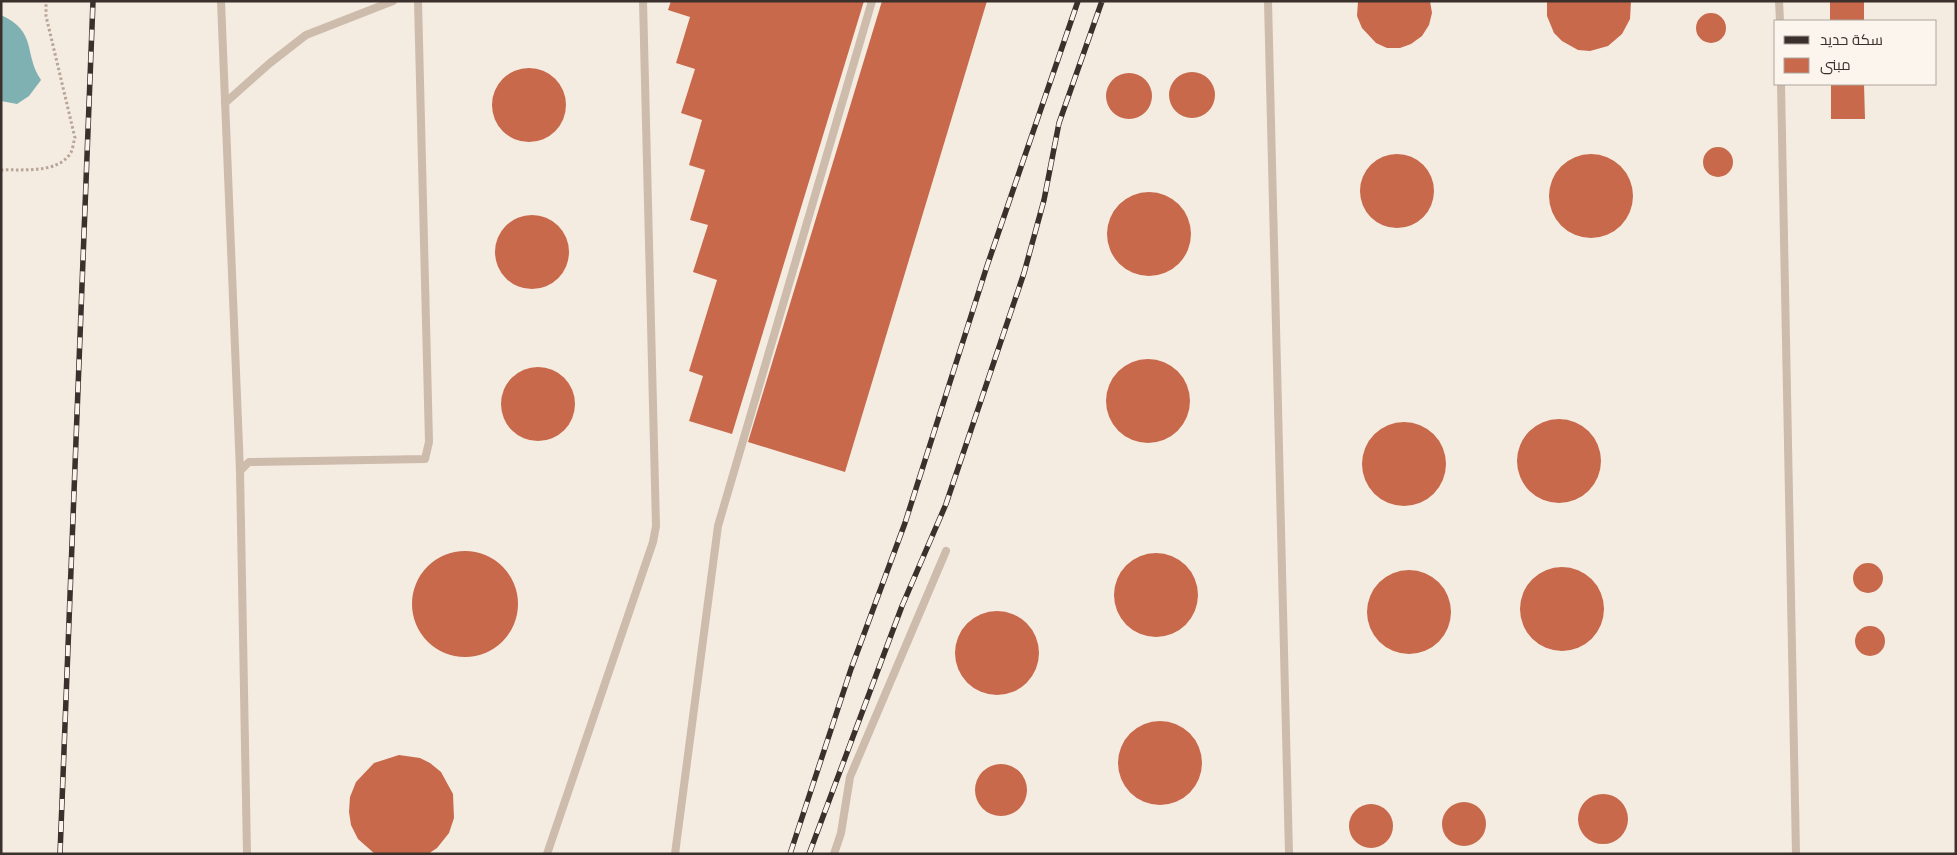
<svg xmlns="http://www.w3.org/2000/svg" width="1957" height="855" viewBox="0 0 1957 855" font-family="Overpass,Cairo,sans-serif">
  <rect width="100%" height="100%" fill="#f4ebe1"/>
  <path fill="#7fb0b2" d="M1,15C38,32 23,53 41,80L29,96L17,104L1,101Z"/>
  <path fill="#c8694b" d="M671,1H864L732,434L689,421L703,376L689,371L717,280L693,272L708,225L690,220L705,170L689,165L702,120L681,113L695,69L676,63L690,17L668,10Z
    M882,1H987L845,472L748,442Z
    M1358,1H1430L1432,13L1429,25L1422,36L1411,44L1400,48H1387L1376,43L1362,28L1357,16Z
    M1547,1H1631L1630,19L1622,34L1608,46L1590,51L1578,50L1562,41L1554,33L1547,16Z
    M1830,1H1864V21H1830Z
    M1696 28a15 15 0 1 1 30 0a15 15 0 1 1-30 0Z
    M492 105a37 37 0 1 1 74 0a37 37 0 1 1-74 0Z
    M1169 95a23 23 0 1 1 46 0a23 23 0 1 1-46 0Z
    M1106 96a23 23 0 1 1 46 0a23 23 0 1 1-46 0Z
    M1831,84H1864L1865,119H1831Z
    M1703 162a15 15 0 1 1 30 0a15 15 0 1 1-30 0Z
    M1549 196a42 42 0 1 1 84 0a42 42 0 1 1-84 0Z
    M1360 191a37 37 0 1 1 74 0a37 37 0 1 1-74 0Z
    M1107 234a42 42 0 1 1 84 0a42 42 0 1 1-84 0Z
    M495 252a37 37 0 1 1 74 0a37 37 0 1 1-74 0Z
    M1106 401a42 42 0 1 1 84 0a42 42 0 1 1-84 0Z
    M501 404a37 37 0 1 1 74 0a37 37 0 1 1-74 0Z
    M1517 461a42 42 0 1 1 84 0a42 42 0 1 1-84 0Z
    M1362 464a42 42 0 1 1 84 0a42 42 0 1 1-84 0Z
    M412 604a53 53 0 1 1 106 0a53 53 0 1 1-106 0Z
    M1114 595a42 42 0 1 1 84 0a42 42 0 1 1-84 0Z
    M1853 578a15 15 0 1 1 30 0a15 15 0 1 1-30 0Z
    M1520 609a42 42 0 1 1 84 0a42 42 0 1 1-84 0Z
    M1367 612a42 42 0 1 1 84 0a42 42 0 1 1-84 0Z
    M955 653a42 42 0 1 1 84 0a42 42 0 1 1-84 0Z
    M1855 641a15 15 0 1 1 30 0a15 15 0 1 1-30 0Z
    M1118 763a42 42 0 1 1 84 0a42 42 0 1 1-84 0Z
    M399,755L420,758L430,763L441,772L453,794L454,818L449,833L437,848L428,854H375L358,839L351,825L349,812L350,797L356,782L374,763Z
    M975 790a26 26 0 1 1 52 0a26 26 0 1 1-52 0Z
    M1578 819a25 25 0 1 1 50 0a25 25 0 1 1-50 0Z
    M1442 824a22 22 0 1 1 44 0a22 22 0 1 1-44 0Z
    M1349 826a22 22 0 1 1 44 0a22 22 0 1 1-44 0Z"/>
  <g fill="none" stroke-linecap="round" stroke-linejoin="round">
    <path stroke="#b9a596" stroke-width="3" stroke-dasharray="2.5 2.5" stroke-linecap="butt" d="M1,170C22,169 56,174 70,154C73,150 73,143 75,138L46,16V1"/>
    <path stroke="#cdbbac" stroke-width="8" d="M221,1L240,471L247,854
      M1268,1L1289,854
      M1779,1L1780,21
      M1781,84L1796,854
      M225,103L270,63L306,35L393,1
      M240,471L249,462L425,459L429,442L418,1
      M547,854L653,542L656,526L643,1
      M675,854L718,526L872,1
      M834,854L841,833L850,777L946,551"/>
    <defs>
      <path id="rail" d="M60,854L93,1
        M790,854L851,669L905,523L987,266L1078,1
        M809,854L902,606L946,504L1024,273L1044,200L1059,123L1102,1"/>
    </defs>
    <use href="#rail" stroke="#3b302b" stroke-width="5.5"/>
    <use href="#rail" stroke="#fbf5ee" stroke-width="4" stroke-dasharray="11" stroke-linecap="butt"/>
  </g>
  <rect width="1957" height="855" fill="none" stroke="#3b302b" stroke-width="5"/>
  <rect x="1774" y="20" width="162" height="65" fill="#fbf5ee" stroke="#aea6a0"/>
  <rect x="1784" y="36" width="25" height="8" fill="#3b302b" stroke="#aea6a0"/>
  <text x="1820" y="45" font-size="15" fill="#3b302b">سكة حديد</text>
  <rect x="1784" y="58" width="25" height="15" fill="#c8694b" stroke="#aea6a0"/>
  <text x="1820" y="70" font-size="15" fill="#3b302b">مبنى</text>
</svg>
